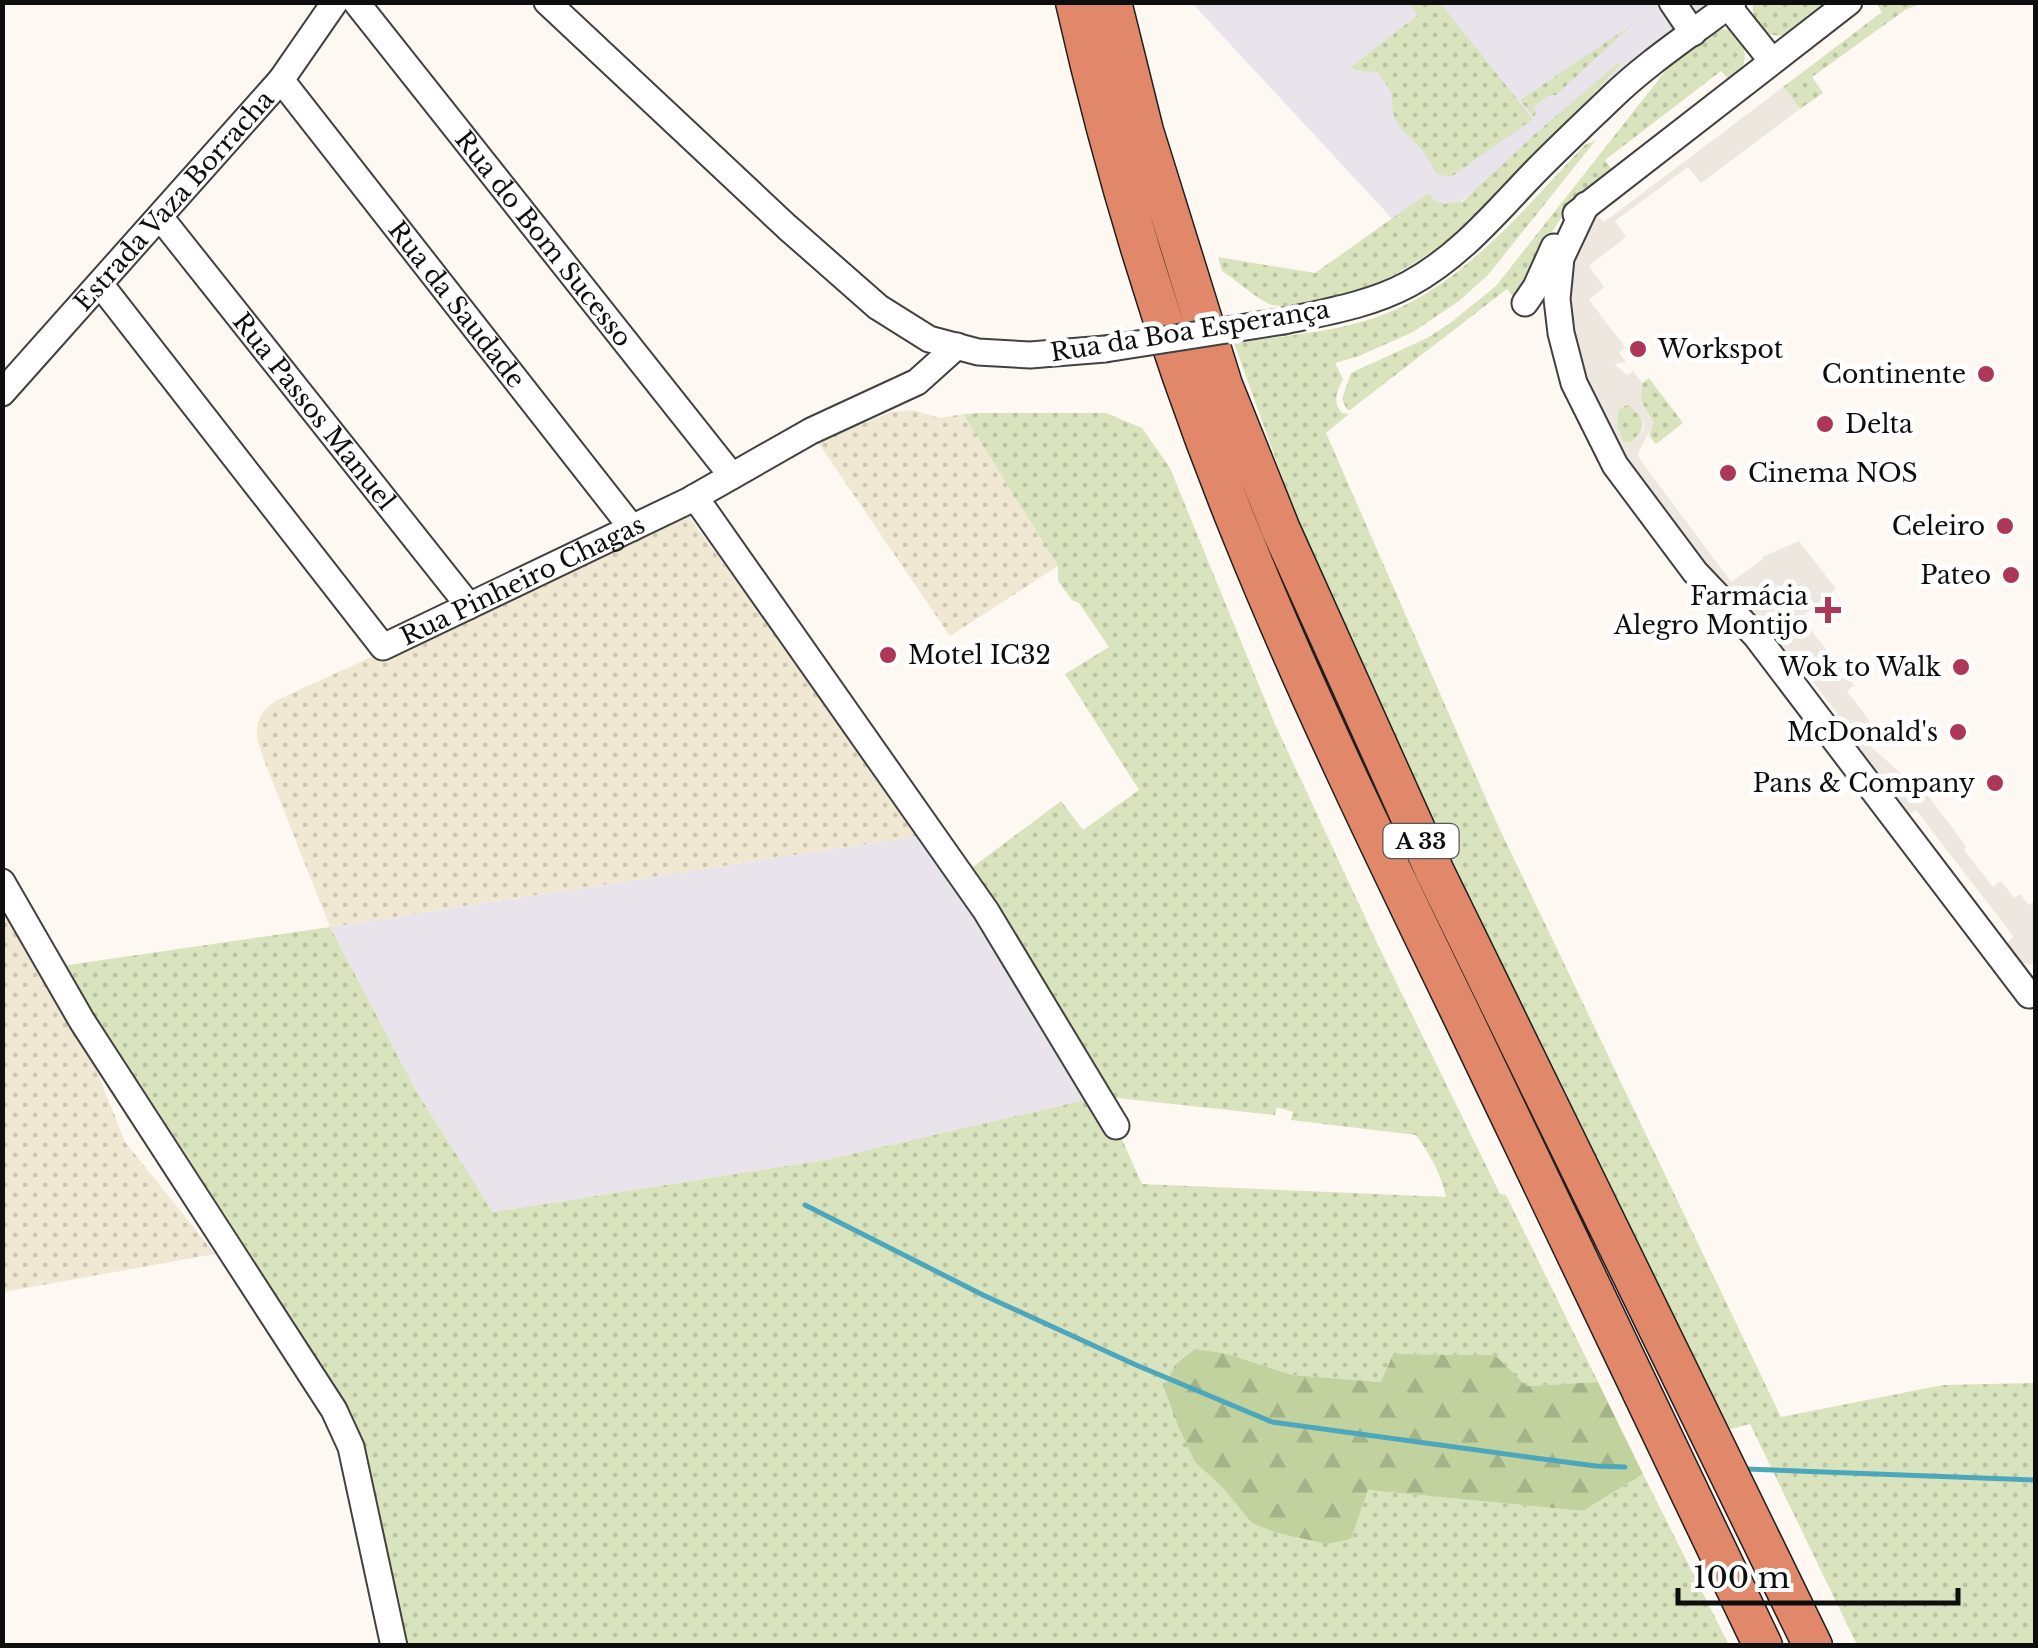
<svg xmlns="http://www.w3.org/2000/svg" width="2038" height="1648" viewBox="0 0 2038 1648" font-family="'Libre Baskerville',serif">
  <defs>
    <pattern id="farmland-dots" width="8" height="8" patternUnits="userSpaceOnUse" patternTransform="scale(2.5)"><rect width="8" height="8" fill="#f0e8d3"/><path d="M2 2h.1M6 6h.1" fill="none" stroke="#cdc6b4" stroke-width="1.8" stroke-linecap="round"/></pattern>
    <pattern id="grass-dots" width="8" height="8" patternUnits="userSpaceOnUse" patternTransform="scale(2.5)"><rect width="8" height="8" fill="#d9e4be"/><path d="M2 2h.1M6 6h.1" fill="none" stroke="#b9c2a2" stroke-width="1.8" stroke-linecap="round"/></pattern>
    <pattern id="forest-firs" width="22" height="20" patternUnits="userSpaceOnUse" patternTransform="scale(2.5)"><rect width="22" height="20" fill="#c1d29f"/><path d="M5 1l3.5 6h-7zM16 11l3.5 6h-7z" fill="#a5b388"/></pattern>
  </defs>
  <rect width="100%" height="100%" fill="#fdf8f1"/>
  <path fill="#e9e3eb" d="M1192,3H1719L1411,239Z
    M924,835L1098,1097L825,1160L493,1212L418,1094L330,927Z"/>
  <path fill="url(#farmland-dots)" d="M913,410L940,418L963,414L1058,566L950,636L817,441L892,412Z
    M686,513L924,835L330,927L262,755L257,737L258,722L264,710L275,701Z
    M2,899L95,1066L125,1142L215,1254L3,1292Z"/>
  <path fill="url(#grass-dots)" d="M1408,3H1440L1533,119L1451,177L1437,174L1423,151L1398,125L1393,113L1391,92L1378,72L1355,70L1351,67L1418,15Z
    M1753,3H1834C1816,16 1787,47 1764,31C1754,24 1752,13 1753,3Z
    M1876,3H1922L1905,10L1812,77L1823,93L1800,109L1783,87L1882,12Z
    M1633,24L1556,95H1549L1534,107L1536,113L1534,117L1520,100Z
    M1719,29L1729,30C1750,48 1750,64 1730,81L1721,71L1605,160L1613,171C1562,197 1540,254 1517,302L1507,289L1350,410H1347L1342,399L1351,373L1427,338L1449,324L1496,286L1667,69L1710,31Z
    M1619,62L1621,64C1591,96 1561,128 1531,159C1470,225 1410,284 1318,300C1304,303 1286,308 1272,305C1261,302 1233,278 1222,271L1218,257L1315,273L1428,193L1435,201L1444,204L1463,201L1534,135Z
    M1596,140L1488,275L1459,301L1413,332L1359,356L1335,363L1343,379C1337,391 1332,402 1342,413L1349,414L1326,433L1494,817L1781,1417L1943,1385L2035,1383V1645H1857L1750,1424L1723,1431L1566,1097L1362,671L1299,524L1234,343C1279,336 1328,333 1371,319C1461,290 1522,210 1585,145Z
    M1649,378L1683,423L1656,444L1649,436L1653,423L1641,400L1642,383Z
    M1628,404C1646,417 1648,429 1630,443L1623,441L1617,428L1618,410Z
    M982,413H1106L1142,428L1170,468L1274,722L1380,949L1500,1194L1506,1195L1598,1382L1525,1386L1495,1355L1394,1354L1381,1382L1292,1375L1228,1354L1195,1462L1224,1489L1351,1538L1368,1490L1583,1511L1643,1474L1729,1645H395L351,1449L61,966L330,927L418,1094L493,1212L825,1160L1098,1097L1116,1126L1142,1184L1446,1197C1441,1174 1430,1154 1416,1135L1291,1120L1293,1112L1277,1107L1275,1115L1108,1097L966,872L1061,801L1083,830L1139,790L1065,674L1109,647L1079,603L1072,600L1058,581V566L963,414Z"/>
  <path fill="url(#forest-firs)" d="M1195,1349L1228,1354L1292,1375L1381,1382L1393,1354L1495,1355L1526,1386L1598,1382L1643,1474L1583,1511L1368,1490L1351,1539L1327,1544L1274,1532L1252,1523L1224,1489L1195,1462L1179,1428L1164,1388L1175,1365Z"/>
  <path fill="#ede7e0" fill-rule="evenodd" d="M1783,87L1800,109L1701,183L1688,167L1615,221L1626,237L1589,266L1604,287L1589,300L1625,347L1619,353L1626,362L1614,364L1627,375L1633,371L1642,383L1641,400L1653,425L1638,453L1639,458L1731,582L1763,559L1762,557L1799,541L1836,589L1801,617L1854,685L1847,691L1873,725L1862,739L1904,776L1907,774L1920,786L1949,823L1966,847L1964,850L1993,887L2001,881L2014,898L2020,894L2029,905L2035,901V965L2019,962L2003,946L2014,937L1916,810L1906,817L1846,738L1847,726L1804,670L1794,669L1718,584L1624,462L1582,379L1563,282L1595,213L1604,222ZM1628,404L1642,418L1644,424L1643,430L1630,443L1623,441L1617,424L1618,410Z"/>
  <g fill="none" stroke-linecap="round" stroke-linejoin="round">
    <path stroke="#4ca7bc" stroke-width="5" d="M805,1205L983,1295L1136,1365L1272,1422L1535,1458L1596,1466L1625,1467
      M1746,1469L2036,1480"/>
    <defs>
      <g id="minor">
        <path id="s1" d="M356,2L732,476"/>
        <path d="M547,2L787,227L878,307L929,339L978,352L1030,355L1105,349"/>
        <path d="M1672,2L1693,33"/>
        <path d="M1728,6L1772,61"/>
        <path id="s2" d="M281,80L632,528"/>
        <path d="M1586,205L1561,258L1557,299L1561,333L1574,383L1615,465L1695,572L1756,636L2029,995"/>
        <path d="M1576,214L1849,2"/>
        <path id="s3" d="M160,217L469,606"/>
        <path id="s4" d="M100,284L383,647L688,501L811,431L917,382L957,346"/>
        <path d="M1525,303L1536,287L1554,247"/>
        <path d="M1284,321C1326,312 1370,305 1409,284C1457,258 1492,217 1529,178C1556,150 1584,124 1612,97C1648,62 1693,33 1733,2"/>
        <path id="s5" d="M2,393L281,80L335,2"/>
        <path d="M695,497L986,911L1116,1126"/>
        <path d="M2,882L82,1021L334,1410L351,1447L394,1646"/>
      </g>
      <path id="highway" d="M1075,2C1116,183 1171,361 1241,533C1308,699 1387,861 1465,1022C1564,1230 1663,1438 1763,1646
        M1112,2L1144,131L1223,385L1281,530L1435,872L1813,1646"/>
    </defs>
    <use href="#minor" stroke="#414141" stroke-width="29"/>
    <use href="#highway" stroke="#1f1f1f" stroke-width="41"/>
    <use href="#minor" stroke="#fff" stroke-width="25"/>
    <use href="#highway" stroke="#e2886a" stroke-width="38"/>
    <defs>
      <path id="minor-bridge" d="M1105,349L1284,321"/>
    </defs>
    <use href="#minor-bridge" stroke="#414141" stroke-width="29" stroke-linecap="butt"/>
    <use href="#minor-bridge" stroke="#fff" stroke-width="25"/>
  </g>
  <g fill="#ac3756" stroke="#fff" stroke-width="4">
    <circle cx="1638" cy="349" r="10"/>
    <circle cx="1986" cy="374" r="10"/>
    <circle cx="1825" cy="424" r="10"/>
    <circle cx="1728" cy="473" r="10"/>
    <circle cx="2005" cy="526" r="10"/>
    <circle cx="2011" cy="575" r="10"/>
    <path d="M1823 595h10v10h10v10h-10v10h-10v-10h-10v-10h10z"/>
    <circle cx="888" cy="655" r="10"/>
    <circle cx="1961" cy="667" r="10"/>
    <circle cx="1958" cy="732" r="10"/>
    <circle cx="1995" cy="783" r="10"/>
  </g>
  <g text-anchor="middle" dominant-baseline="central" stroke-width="10" stroke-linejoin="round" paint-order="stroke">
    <rect fill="#fff" stroke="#565656" stroke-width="2.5" x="1383.5" y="824" width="75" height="34" rx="8"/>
    <g font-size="22" font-weight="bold" fill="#0e0e0e">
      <text x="1421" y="841">A 33</text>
    </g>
    <g font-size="25" fill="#0e0e0e" stroke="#fff">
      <text stroke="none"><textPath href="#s5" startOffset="258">Estrada Vaza Borracha</textPath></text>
      <text stroke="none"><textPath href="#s1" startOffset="302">Rua do Bom Sucesso</textPath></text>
      <text stroke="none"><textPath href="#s2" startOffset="285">Rua da Saudade</textPath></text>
      <text transform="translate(1190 331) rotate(-9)">Rua da Boa Esperança</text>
      <text stroke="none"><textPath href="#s3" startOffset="248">Rua Passos Manuel</textPath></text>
      <text stroke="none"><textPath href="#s4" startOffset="615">Rua Pinheiro Chagas</textPath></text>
    </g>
    <g font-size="25" fill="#0e0e0e" stroke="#fff" text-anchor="end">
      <text x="1658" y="349" text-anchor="start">Workspot</text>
      <text x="1966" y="374">Continente</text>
      <text x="1845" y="424" text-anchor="start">Delta</text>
      <text x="1748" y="473" text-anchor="start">Cinema NOS</text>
      <text x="1985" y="526">Celeiro</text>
      <text x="1991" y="575">Pateo</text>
      <text x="1808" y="596">Farmácia<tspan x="1808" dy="29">Alegro Montijo</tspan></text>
      <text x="908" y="655" text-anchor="start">Motel IC32</text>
      <text x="1941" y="667">Wok to Walk</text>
      <text x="1938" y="732">McDonald's</text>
      <text x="1975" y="783">Pans &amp; Company</text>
    </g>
  </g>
  <rect width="2038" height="1648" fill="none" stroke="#0e0e0e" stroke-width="10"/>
  <path d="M1678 1588v15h280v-15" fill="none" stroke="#0e0e0e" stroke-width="5"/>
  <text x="1693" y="1588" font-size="30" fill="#0e0e0e" stroke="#ffffff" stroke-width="8" paint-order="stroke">100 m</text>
</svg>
